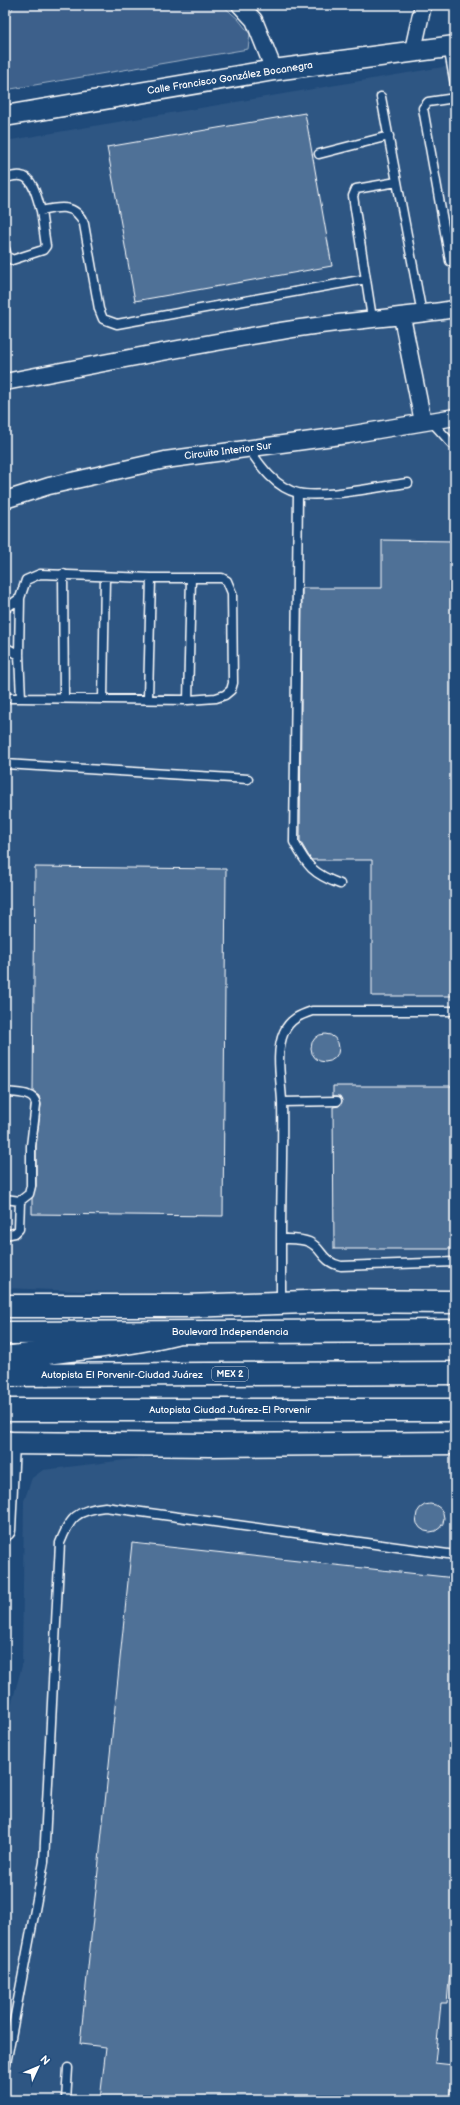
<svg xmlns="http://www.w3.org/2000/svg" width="460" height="2105" viewBox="0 0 460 2105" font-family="'Balsamiq Sans',sans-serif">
  <rect width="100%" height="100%" fill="#1f4a7a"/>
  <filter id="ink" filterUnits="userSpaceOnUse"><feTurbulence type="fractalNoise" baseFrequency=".025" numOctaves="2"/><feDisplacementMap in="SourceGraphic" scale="8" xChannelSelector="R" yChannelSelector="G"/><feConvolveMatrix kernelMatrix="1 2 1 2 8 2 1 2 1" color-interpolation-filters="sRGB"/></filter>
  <g filter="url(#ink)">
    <path fill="#2e5683" d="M455,65V1291L150,1294L5,1288V141Z
      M455,1455V2100H5V1727L22,1666L24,1501L32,1478L43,1470L142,1458Z"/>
    <path fill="#3c618b" stroke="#9eb0c5" d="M14,5H222L238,19L250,34L248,49L5,90V27Z"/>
    <path fill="#507197" stroke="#fff" d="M305,113L332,266L135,301L107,147Z
      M382,540L455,541V996H372V860H311L300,841L302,588H382Z
      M35,867L226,869L223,1216L32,1214V1198L36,1186V1146L41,1105L39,1096L33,1092Z
      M311 1048a14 14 0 1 1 28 0a14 14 0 1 1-28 0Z
      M333,1086H455V1249H334L333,1107L339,1106L342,1101L340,1096H333Z
      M416 1518a14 14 0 1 1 28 0a14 14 0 1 1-28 0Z
      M132,1543L455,1578V1971L450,1970L447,2003H441L435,2063L453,2065L449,2100H100L106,2047L80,2044Z"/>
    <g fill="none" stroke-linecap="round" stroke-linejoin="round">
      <defs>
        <path id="service" d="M448,46L455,85
          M381,97L422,314
          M319,154L389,136
          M5,178C10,177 16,175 21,176C34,177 38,202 41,211C58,207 76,203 84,224L99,309L103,319L117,324L366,279
          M5,249L7,256L12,260L43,250L46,246L41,211
          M450,261L423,108L428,102L455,98
          M372,318L353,196L356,189L397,182
          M431,421L452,444H455
          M249,449C261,467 276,488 298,493C322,499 381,486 408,483
          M298,493L294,842C307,866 313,874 340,884
          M40,574L151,578H222L227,581L232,593L233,683L231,690L225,695L216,698L188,700L21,698L19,655L20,598L26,580Z
          M63,574L64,698
          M5,609L20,598
          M5,647L19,655
          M5,698H21
          M148,698L151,578
          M103,699L105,577
          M188,700L191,578
          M5,764L248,779
          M5,1092C15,1093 34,1092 36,1104L31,1146V1186L29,1194L20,1201
          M282,1102L337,1101
          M5,1199L20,1201L19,1229L15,1233L5,1235
          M281,1239C281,1193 283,1147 282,1101C281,1080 275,1052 284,1032C290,1019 300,1015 312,1011H455
          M281,1302V1239C290,1239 300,1238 309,1242C323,1248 320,1261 341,1266L455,1262
          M5,2069L44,1862L60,1543C70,1517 77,1510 105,1507L455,1555
          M66,2100L68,2068"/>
        <path id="minor" d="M240,5L254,20L274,70
          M413,50L423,5
          M402,317L423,422
          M5,382C97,364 189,346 281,331C339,321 397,318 455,309
          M5,500L49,486L165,460L348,435L455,417"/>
        <path id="tertiary" d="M5,116L274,70L455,46
          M5,1530L9,1443"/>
        <path id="secondary" d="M5,1306H187L334,1301L455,1302
          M5,1333L455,1331
          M5,1443L211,1445L455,1443"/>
        <path id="trunk" d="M5,1358C62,1350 119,1347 175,1333
          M5,1375L455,1373
          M5,1410H455
          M5,1442L9,1443"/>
      </defs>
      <use href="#service" stroke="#fff" stroke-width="11"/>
      <use href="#minor" stroke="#fff" stroke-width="19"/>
      <use href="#tertiary" stroke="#fff" stroke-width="23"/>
      <use href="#secondary" stroke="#fff" stroke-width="25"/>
      <use href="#trunk" stroke="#fff" stroke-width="25"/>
      <use href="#service" stroke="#1f4a7a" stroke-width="8"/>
      <use href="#minor" stroke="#1f4a7a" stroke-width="16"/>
      <use href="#tertiary" stroke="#1f4a7a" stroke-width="20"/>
      <use href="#secondary" stroke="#1f4a7a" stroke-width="22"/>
      <use href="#trunk" stroke="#1f4a7a" stroke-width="22"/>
    </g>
  </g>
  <g text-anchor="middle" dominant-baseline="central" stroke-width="3" stroke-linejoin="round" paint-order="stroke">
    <rect fill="#1f4a7a" stroke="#bcc9d7" stroke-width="1" x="212" y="1367" width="36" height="14" rx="3"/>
    <g font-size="9" font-weight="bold" fill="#fff">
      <text x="230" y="1374">MEX 2</text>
    </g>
    <g font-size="10" fill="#fff" stroke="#1f4a7a">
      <text transform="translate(230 78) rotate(-9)">Calle Francisco González Bocanegra</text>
      <text transform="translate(228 451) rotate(-7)">Circuito Interior Sur</text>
      <text x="230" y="1332">Boulevard Independencia</text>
      <text x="122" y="1375">Autopista El Porvenir-Ciudad Juárez</text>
      <text x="230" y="1410">Autopista Ciudad Juárez-El Porvenir</text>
    </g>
  </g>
  <rect width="460" height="2105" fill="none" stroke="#1f4a7a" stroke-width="20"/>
  <rect x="10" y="10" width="440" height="2085" fill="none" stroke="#fff" stroke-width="1.5" filter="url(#ink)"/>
  <g transform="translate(38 2067) rotate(46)" stroke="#1f4a7a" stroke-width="3" paint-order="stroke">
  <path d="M0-3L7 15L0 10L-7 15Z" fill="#ffffff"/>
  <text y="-6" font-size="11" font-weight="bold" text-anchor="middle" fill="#ffffff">N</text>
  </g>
</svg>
